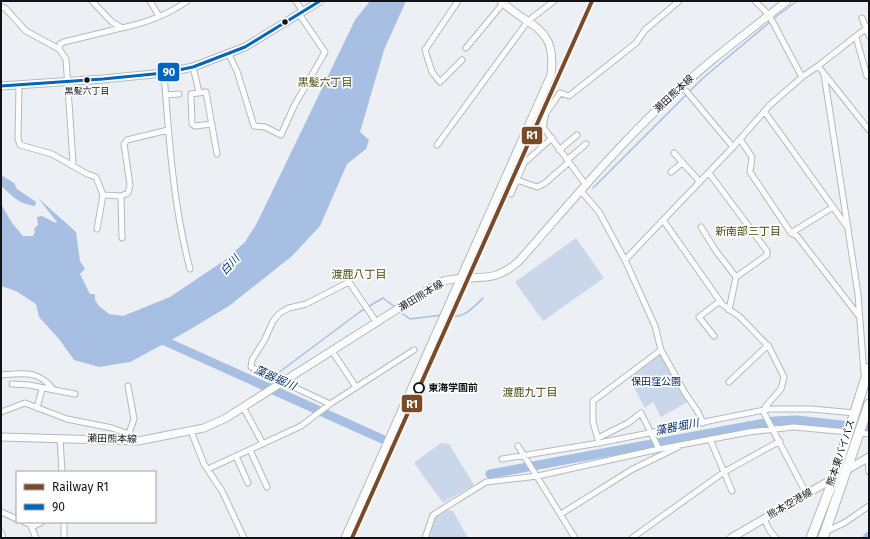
<svg xmlns="http://www.w3.org/2000/svg" width="870" height="539" viewBox="0 0 870 539" font-family="'Fira Sans','Noto Sans JP',sans-serif">
  <rect width="100%" height="100%" fill="#eceff4"/>
  <path fill="#cad7ea" d="M576,238L604,278L543,321L515,282Z
    M659,355H662L689,401L661,417L653,402L645,408L629,378Z
    M441,443L449,444L474,485L443,503L414,463Z
    M448,510L453,511L468,538H429L434,518Z"/>
  <path fill="#a7bfe2" d="M370,1H406L384,50L360,132L369,140L366,149L347,164L320,226L292,256L229,306L184,333L130,362L99,367L74,360L59,339L39,317L36,304L16,291L1,286V204L12,223L23,236H33L35,232L34,229L38,225L37,217L42,216L56,223L57,222L38,198L76,232L80,261L85,269L80,274L90,294H95V300L99,306L109,314L123,316L170,297L225,260L245,242L257,223L355,20Z
    M1,175L14,183L17,189L36,202L35,206C17,203 14,197 1,186Z"/>
  <g fill="none" stroke-linecap="round" stroke-linejoin="round">
    <path stroke="#a7bfe2" stroke-width="1.5" d="M773,19L797,1
      M593,188L703,78L770,22
      M399,311L410,319L442,315
      M446,316C463,319 471,310 483,298
      M274,376L361,311L383,298L395,307
      M270,384L272,379"/>
    <path stroke="#a7bfe2" stroke-width="9" d="M158,338L382,439
      M490,474L775,421L796,420L869,428
      M867,538L869,536"/>
    <defs>
      <path id="street" d="M92,1L112,22L122,28C145,23 168,15 187,1
        M150,1L159,16
        M296,1L303,12
        M458,1L425,50L432,72L440,82L462,60
        M755,1L769,15L802,77
        M1,7L5,8L26,31L59,49L66,59L73,162L71,165
        M862,18L869,36
        M856,37L867,76
        M466,48L500,7L503,1
        M59,49L60,44L64,42L121,28
        M229,55L237,71L254,126L265,127L281,135L294,106L325,52L299,14
        M818,66L869,130
        M193,67L199,92
        M164,73C169,138 173,205 190,269
        M824,74L858,294L864,374
        M19,85L18,138L20,145L52,154L87,174L96,177L103,195L97,229
        M682,86L733,147
        M166,95L179,94
        M764,111L848,228
        M212,124L195,126L192,124L191,94L206,92L217,154
        M740,139L752,157L750,172L791,233L797,236L859,316
        M437,145L528,21L554,1
        M559,150L577,135
        M674,153L700,182
        M567,160L586,144
        M671,172L682,163
        M709,173L767,251V255L736,277L729,310
        M517,180L537,187L544,184L569,162
        M586,185L543,127L546,113L560,93L569,96L636,43L645,30L679,1
        M581,191L599,212L625,260L655,326L661,350L685,393L698,412L703,423
        M511,194L524,163L552,138
        M103,195L121,196
        M663,220L722,304L740,317L769,347L784,377L781,389L765,407V410
        M701,227L716,251L736,277
        M791,233L833,207
        M122,238L121,196L128,193L130,185L124,144L127,140L168,130
        M625,260L733,147L770,105L802,77L818,66L869,26
        M714,336L699,317L720,301
        M332,351L356,387
        M1,375C25,373 38,370 54,390
        M729,382L768,345
        M12,384L29,385L75,394
        M330,404L251,367L252,360L265,339L273,321L280,313L289,308L306,304L349,282L377,323
        M243,407L263,444
        M37,408L42,389
        M763,411L807,495
        M1,412L25,403L67,419L112,428L129,434
        M191,431L204,464L222,491L244,538
        M859,433L869,434
        M128,436L134,419L128,386
        M60,438L62,472
        M598,438L628,423L641,413L659,449
        M710,439L732,491
        M599,443L769,409H811L855,413
        M518,446L575,538
        M250,450L267,487
        M236,456L248,483
        M868,458L869,472
        M502,459L599,443L593,422V401L661,350
        M208,469L301,426L330,404L414,350
        M1,512L17,519
        M561,514L631,470L678,447
        M764,519L770,531L776,538
        M24,522L34,526L42,522
        M64,522V538
        M30,524L36,538
        M1,532L3,538
        M825,532L844,523L869,506
        M425,538L433,515L486,482L538,476L659,449L749,432L794,427L848,432
        M632,538L724,472L780,441"/>
      <path id="secondary" d="M1,86L103,79L164,73L193,67L245,47L320,1
        M1,437L138,441L204,428L226,418L440,282C474,271 489,288 519,261C566,208 612,152 664,103C702,66 745,34 787,1
        M845,471L869,457
        M345,538L551,75C557,25 530,29 501,1
        M731,538L834,478"/>
      <path id="highway" d="M811,538L834,478L869,368
        M823,538L869,404"/>
    </defs>
    <use href="#street" stroke="#b6b9bc" stroke-width="7"/>
    <use href="#secondary" stroke="#b6b9bc" stroke-width="9"/>
    <use href="#highway" stroke="#b6b9bc" stroke-width="11"/>
    <use href="#street" stroke="#fcfdfd" stroke-width="5"/>
    <use href="#secondary" stroke="#fcfdfd" stroke-width="7"/>
    <use href="#highway" stroke="#fcfdfd" stroke-width="9"/>
    <defs>
      <path id="bus-1" d="M1,86L103,79L164,73L193,67L245,47L320,1"/>
    </defs>
    <use href="#bus-1" stroke="#fff" stroke-width="6"/>
    <use href="#bus-1" stroke="#0065bd" stroke-width="3"/>
    <defs>
      <path id="rail-1" d="M352,538L592,1"/>
    </defs>
    <use href="#rail-1" stroke="#fff" stroke-width="7"/>
    <use href="#rail-1" stroke="#7a4b2a" stroke-width="4"/>
  </g>
  <g fill="#111317" stroke="#fff" stroke-width="1.5">
    <circle cx="285" cy="22" r="3.5"/>
    <circle cx="87" cy="80" r="3.5"/>
  </g>
  <circle fill="#fff" stroke="#111317" stroke-width="2" cx="419" cy="388" r="5"/>
  <g text-anchor="middle" dominant-baseline="central" stroke-width="3.5" stroke-linejoin="round" paint-order="stroke">
    <g font-size="9" fill="#111317" stroke="#fff">
      <text x="87" y="91">黒髪六丁目</text>
    </g>
    <g font-size="10" fill="#111317" stroke="#fff">
      <text transform="translate(674 94) rotate(-43)">瀬田熊本線</text>
      <text transform="translate(421 296) rotate(-31)">瀬田熊本線</text>
      <text transform="translate(112 439) rotate(1)">瀬田熊本線</text>
      <text transform="translate(841 453) rotate(-72)">熊本東バイパス</text>
      <text transform="translate(790 504) rotate(-30)">熊本空港線</text>
    </g>
    <g font-size="10" fill="#002961" stroke="#fff">
      <text x="656" y="382">保田窪公園</text>
    </g>
    <g font-size="10" font-weight="bold" fill="#111317" stroke="#fff" text-anchor="start">
      <text x="428" y="388">東海学園前</text>
    </g>
    <g font-size="11" fill="#47490b" stroke="#fff">
      <text x="325" y="82">黒髪六丁目</text>
      <text x="748" y="231">新南部三丁目</text>
      <text x="359" y="274">渡鹿八丁目</text>
      <text x="530" y="392">渡鹿九丁目</text>
    </g>
    <g font-size="11" font-style="italic" fill="#05316a" stroke="#fff">
      <text transform="translate(230 265) rotate(-48)">白川</text>
      <text transform="translate(275 378) rotate(24)">藻器堀川</text>
      <text transform="translate(677 427) rotate(-11)">藻器堀川</text>
    </g>
  </g>
  <g stroke="#fff" stroke-width="1.5">
    <rect x="157" y="62" width="23" height="20" rx="4" fill="#0065bd"/>
    <rect x="521" y="126" width="22" height="19" rx="4" fill="#7a4b2a"/>
    <rect x="401" y="394" width="22" height="19" rx="4" fill="#7a4b2a"/>
  </g>
  <g font-size="11" text-anchor="middle" font-weight="bold" fill="#fff">
    <text x="169" y="76">90</text>
    <text x="532" y="139">R1</text>
    <text x="412" y="408">R1</text>
  </g>
  <rect width="870" height="539" fill="none" stroke="#111317" stroke-width="4"/>
  <rect x="16" y="471" width="140" height="52" fill="#ffffff" stroke="#a0a1a2"/>
  <rect x="24" y="484" width="20" height="6" fill="#7a4b2a" stroke="#a0a1a2"/>
  <text x="52" y="491" font-size="12" fill="#111317">Railway R1</text>
  <rect x="24" y="504" width="20" height="6" fill="#0065bd" stroke="#a0a1a2"/>
  <text x="52" y="511" font-size="12" fill="#111317">90</text>
</svg>
